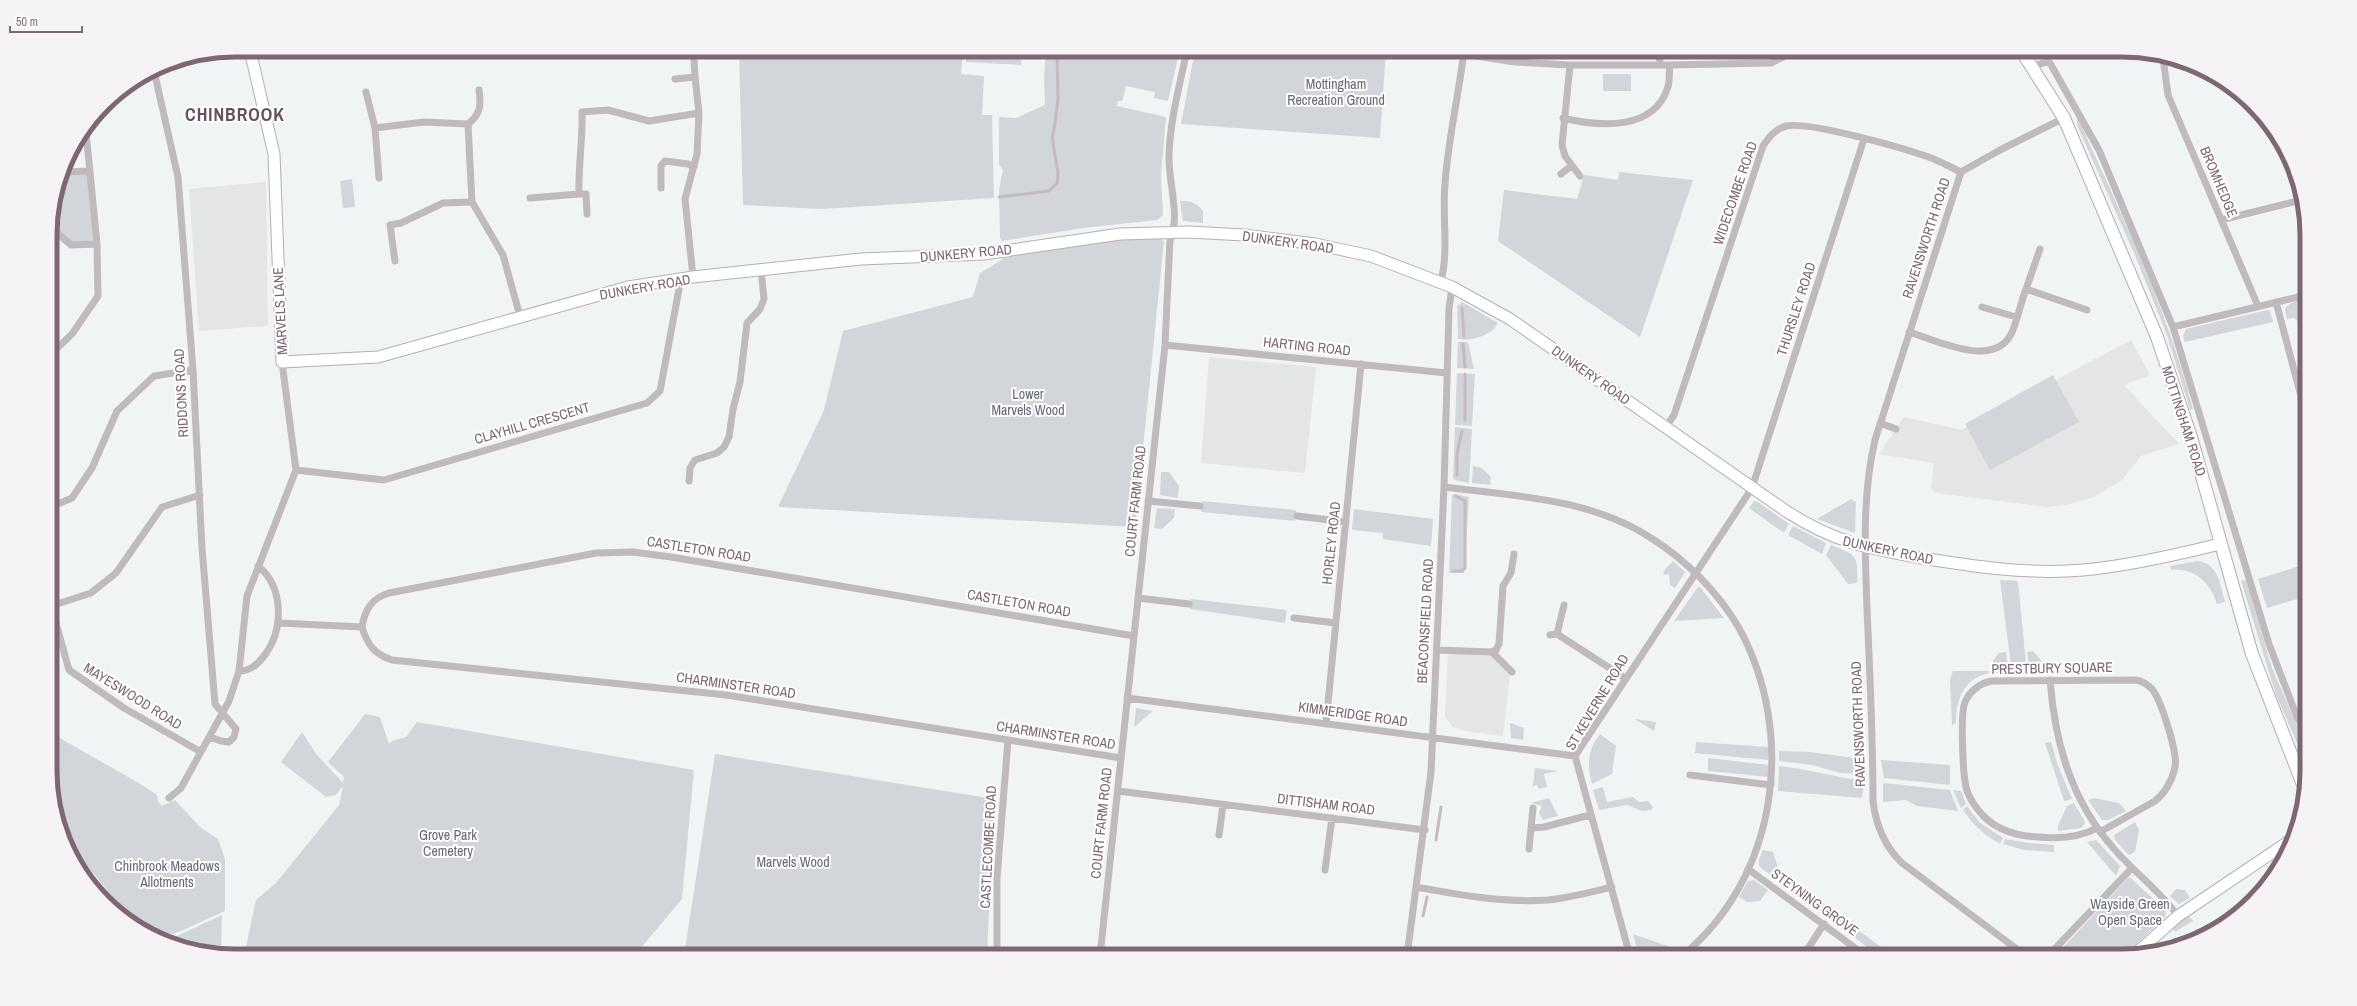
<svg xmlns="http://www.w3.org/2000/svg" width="2357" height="1006" viewBox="0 0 2357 1006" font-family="'Archivo Narrow',sans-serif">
  <rect width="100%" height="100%" fill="#f1f4f4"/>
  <path fill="#e4e5e5" d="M266,182L268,326L199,331L189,189Z
    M2131,340L2150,375L2124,385L2179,444L2141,456L2122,480L2094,497L2066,505L2047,507L1936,493L1931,488L1934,463L1879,454L1904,417L1962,430Z
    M1209,357L1316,367L1305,473L1201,463Z
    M1448,652L1491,654L1510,673L1503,736L1465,731L1453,727L1445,717Z"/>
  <path fill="#d2d6da" d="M739,50H963L961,74L984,76L982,115H992L994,198L822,209L743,205Z
    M967,50H1022L1021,65L966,62Z
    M1046,50H1180L1168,101L1154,98L1155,92L1126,86L1122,101H1118L1117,106L1166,117L1161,176L1163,215L1157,220L1083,228L1002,241L1000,238L999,189L1003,170L999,164V117L1016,118L1045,105L1044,76Z
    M1195,50H1386L1380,138L1181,124Z
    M1603,74H1631V91H1603Z
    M2077,116C2120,212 2167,307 2193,409L2190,410L2167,335L2134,253L2077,125Z
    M89,171L97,244L71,245L50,227V223L64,172Z
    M1619,172L1693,180L1640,337L1498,241L1504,190L1577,199L1584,175L1618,180Z
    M352,179L355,207L343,208L340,181Z
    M1180,201C1192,201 1196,202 1203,211V223L1183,221Z
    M1158,237L1164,241L1135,527L778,507L824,410L843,331L973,297L980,273L1000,261L1008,253L1078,241Z
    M2306,298V319L2299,322L2294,318L2287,319L2285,309C2290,301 2299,301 2306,298Z
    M1462,302L1498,323C1491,336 1472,341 1458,339L1457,306Z
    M2267,310L2270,311L2273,322L2185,342L2183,336L2186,329Z
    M1458,342H1468L1474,369L1457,368Z
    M1457,373L1475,374L1472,426L1455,425Z
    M2053,375L2079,422L1990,470L1965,424Z
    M1455,427L1472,429L1469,483L1454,480L1453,477Z
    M1473,466L1482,468L1491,477L1490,485L1472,483Z
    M1161,472H1169L1179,486L1178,498L1160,495Z
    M1454,494L1469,497L1464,573H1449L1452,496Z
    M1851,499L1856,502L1855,533L1817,519Z
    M1202,501L1296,510L1295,521L1201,512Z
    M1754,501L1758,502L1789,524L1784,533L1749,508Z
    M1157,508L1175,509L1174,518L1162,529L1154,528Z
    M1354,509L1433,519L1431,546L1383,539V533L1352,530Z
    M1793,526L1826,543L1822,554L1788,535Z
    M1831,545C1857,555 1858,555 1857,583L1848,584L1826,555Z
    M1673,561L1685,572L1675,588L1670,585L1669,574L1664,575L1663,572Z
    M2197,561C2219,563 2220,585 2225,602L2217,604C2210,582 2195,568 2171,570L2170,566Z
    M2306,564L2307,596L2267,608L2258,579Z
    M2000,580L2018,581L2027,674L2012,673Z
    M2246,580L2272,668L2294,719L2307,739V762L2305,761L2276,695L2241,581Z
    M1698,587H1700L1724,618L1674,621Z
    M1191,599L1287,610L1285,623L1190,609Z
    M2033,651L2045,665V674H2030L2027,652Z
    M2006,652L2009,673H1991L1993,661L1999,653Z
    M1953,671H1989V673C1963,679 1956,700 1956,723L1952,725L1950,679Z
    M1136,708L1153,711L1134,727L1136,709Z
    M365,714L380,717L389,744L392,741L406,737L417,722L694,770L682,899L634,956H244L256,900L276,883L339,805L343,786L336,795L326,797L281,762L302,732L317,755L343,783L344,777L328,762Z
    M1635,719L1656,722L1654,731Z
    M1510,723L1524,728L1523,740L1511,738Z
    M51,733L144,786L157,795L158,802L162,806L175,800L201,828L218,839L225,859V911L181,931L159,939L134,924L62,834L52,795Z
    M1600,734L1616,746L1612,774L1592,784C1587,764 1587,751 1600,734Z
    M1696,742L1768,747V760L1695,753Z
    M2051,742L2057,763L2072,799L2064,801L2045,743Z
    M1779,751L1810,752L1862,759L1863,774L1840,773L1812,765L1779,761Z
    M715,754L994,799L987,956H684Z
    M1708,758L1769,765L1768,777L1708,771Z
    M1881,760L1950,765V785L1884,778Z
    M1779,766C1808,769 1835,777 1864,781L1862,798L1778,791Z
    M1535,768L1558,771L1544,774L1547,787L1539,789L1537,785L1533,786Z
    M1883,783L1950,790L1958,811L1917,806L1906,800L1883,802Z
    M1603,787L1607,802L1633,797L1639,802L1648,801L1653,807L1652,810L1642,811L1627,805L1599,810L1593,790Z
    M1953,790L1961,791L1966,804L1961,808Z
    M1549,798L1558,816L1543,820L1539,813L1542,806L1531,803Z
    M2094,798L2119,803L2126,811L2108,820H2102L2088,800Z
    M2074,803L2084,820L2085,824L2081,828L2058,831V826L2067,806Z
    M1967,806L1980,823L2003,838L2000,844C1984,835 1973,825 1963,810Z
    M2135,822L2139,830L2135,852L2129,855L2115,840L2114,835Z
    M2005,839L2028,843L2054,845V852L2024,850L2003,844Z
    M2096,840L2120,866L2116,876L2087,842Z
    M1763,850L1773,852L1778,868L1773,876C1758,866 1755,867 1763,850Z
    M76,862L84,868L99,894L88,884Z
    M1780,872L1830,908L1826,915L1775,878Z
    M2128,878H2131L2166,911L2165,917L2124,956H2055Z
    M1754,880L1768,890L1760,901L1747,902L1739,897L1748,881Z
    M2176,889L2185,890L2190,898L2179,904L2170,896Z
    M1832,911H1833L1893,956H1879L1828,918Z
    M222,915L221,953L164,942Z
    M2188,915L2193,921L2175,932L2171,927Z
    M1633,934L1676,949L1669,956H1639Z"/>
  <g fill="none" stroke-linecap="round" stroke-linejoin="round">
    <path stroke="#c6b9c4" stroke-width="3" d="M999,197L1049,191L1057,183L1058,173L1052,137L1054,130L1058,98L1057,50
      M1462,308L1464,336
      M1463,344L1465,367
      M1465,420V374
      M1457,475V454L1462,431
      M1453,571H1462L1465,568V501L1456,496
      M1436,840L1441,807
      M1423,916L1427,897"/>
    <defs>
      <path id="secondary" d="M250,50L274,154L282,362L378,357L628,287L693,277L861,259L984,254L1120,234L1189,232L1244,235L1315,244L1371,256L1452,287L1510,319L1786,511C1832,541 1863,547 1916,557C1970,566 2028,575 2083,570C2128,566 2176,555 2220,544
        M2133,956L2178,916L2294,838"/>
      <path id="primary" d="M2021,50L2064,118L2157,337L2191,437L2252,654L2304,787"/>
    </defs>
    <use href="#secondary" stroke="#b6aeb3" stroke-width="13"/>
    <use href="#primary" stroke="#b4adb2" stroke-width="14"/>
    <path stroke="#c0b9bd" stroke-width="7" d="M1659,50L1660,64
      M1463,54L1515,62L1570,65H1670C1669,71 1670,80 1668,87C1654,131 1600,127 1563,118
      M2163,58L2168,95L2258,306
      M694,59L695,77
      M1570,65L1562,145L1565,156L1580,176
      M1670,65L1771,63L1783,57L1787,50
      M2032,67L2046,62L2050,63L2099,150L2173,327L2269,644L2297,717L2307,732
      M154,71L178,177L193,370L202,548L215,704L236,729L234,737L229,742L221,741L210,737
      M154,71L205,56
      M675,79L695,77L699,113L697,154L685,199L693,277
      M366,92L375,128L379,178
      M468,124C481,114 481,105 479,90
      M375,128L424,122L468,124L472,202L503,255L520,316
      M64,172L89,171
      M1561,174L1571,166
      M661,188V166L665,161L688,164L694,167
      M579,194H586L587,214
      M530,198L579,194C578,166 583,140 582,112L608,110L649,121L699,113
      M2221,220L2302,200
      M50,227L71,245L97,244
      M395,261L390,225L401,223L443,203L472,202
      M1441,281C1449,250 1442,216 1445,184C1448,139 1459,95 1464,50
      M2026,289L2040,249
      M2276,302L2306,415
      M1982,307L2016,317
      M2173,327L2306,295
      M1909,332C1938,341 1997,371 2013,330C2018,317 2021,302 2026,289L2087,310
      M1165,345L1447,373
      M51,354L72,334L98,296L97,244L86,132
      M1880,423L1896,429
      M1666,427L1674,415L1763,146C1769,137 1775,129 1786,126C1810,121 1907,149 1934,159C1943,163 1952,168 1961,172
      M296,470L384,480L647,403L660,391L679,289L678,280
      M689,481L690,468L695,460L717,453L724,447L729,437L733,409L740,382L747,323L760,309L764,299L761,270
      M1444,487C1514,496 1590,498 1651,538C1686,560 1718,592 1739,628C1797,734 1778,878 1682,956
      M1148,501L1200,506
      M51,507L72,498L92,468L117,411L154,376L193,370
      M1297,516L1346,522
      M1138,598L1189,604
      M51,605L69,670L124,708L201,752
      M51,606L91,593L116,573L162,507L200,495
      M1294,618L1336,623
      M279,623L362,627C365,609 372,598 389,593L596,553L633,552L671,557L1134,636
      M362,627C367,644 374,654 392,660L726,695L1121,758
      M1557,634L1625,678
      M1550,635L1557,634L1564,605
      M1437,650L1492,652L1512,672
      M1492,652L1496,650L1499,644L1503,586L1511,573L1514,554
      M239,671C250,671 257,665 264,656C284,630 284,587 258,566
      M2050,680C2055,743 2071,801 2115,850C2135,873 2160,891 2178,916
      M1127,698L1575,756
      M1326,724L1361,364
      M1690,775L1771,785
      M1118,791L1425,830
      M169,798L181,788L229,701L239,671L247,596L296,470L282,362
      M1532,828L1544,827L1590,815
      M2097,828C2079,838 2059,839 2038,837C2015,836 1994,830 1979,811C1974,805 1968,796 1966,787C1963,774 1960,714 1965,702C1970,691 1980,683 1992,681L2136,680C2142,681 2147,684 2152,689C2161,700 2178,753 2175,767C2172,781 2166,792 2155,801L2100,832
      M1219,835L1223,805
      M1529,849L1533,808
      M1748,869L1866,956
      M1325,870L1332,818
      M1416,887C1460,895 1503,903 1548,900C1569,898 1591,892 1612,887
      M997,956V878L1008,740
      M1100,956L1165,345L1170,240C1181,215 1168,183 1169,155C1170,120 1180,84 1187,50
      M1407,956L1431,772L1444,487L1449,309L1452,287
      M1630,956L1575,756L1752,488L1864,139
      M1803,956L1824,924
      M2026,956L1902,863C1884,846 1876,825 1873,801C1873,737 1870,673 1867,609C1865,552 1862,496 1875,440L1961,172L2000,150L2064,118
      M2048,956L2132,868"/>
    <use href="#secondary" stroke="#fff" stroke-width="11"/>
    <use href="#primary" stroke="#fff" stroke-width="12"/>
  </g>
  <g text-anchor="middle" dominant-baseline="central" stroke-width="4" stroke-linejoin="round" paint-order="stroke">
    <g font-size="14" fill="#646976" stroke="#fff">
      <text x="1336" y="84">Mottingham<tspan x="1336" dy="16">Recreation Ground</tspan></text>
      <text x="1028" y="394">Lower<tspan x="1028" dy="16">Marvels Wood</tspan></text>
      <text x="448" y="835">Grove Park<tspan x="448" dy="16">Cemetery</tspan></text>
      <text x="793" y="862">Marvels Wood</text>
      <text x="167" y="866">Chinbrook Meadows<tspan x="167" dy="16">Allotments</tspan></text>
      <text x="2130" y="904">Wayside Green<tspan x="2130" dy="16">Open Space</tspan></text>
    </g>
    <g font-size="14" fill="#7e6675" stroke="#fff">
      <text transform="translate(2219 182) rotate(67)">BROMHEDGE</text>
      <text transform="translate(1735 193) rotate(-71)">WIDECOMBE ROAD</text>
      <text transform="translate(1926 238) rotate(-72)">RAVENSWORTH ROAD</text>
      <text transform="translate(1288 242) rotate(8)">DUNKERY ROAD</text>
      <text transform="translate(966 253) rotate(-5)">DUNKERY ROAD</text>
      <text transform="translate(645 287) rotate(-10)">DUNKERY ROAD</text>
      <text transform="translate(1796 309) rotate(-72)">THURSLEY ROAD</text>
      <text transform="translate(280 311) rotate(-93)">MARVELS LANE</text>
      <text transform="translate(1307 346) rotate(6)">HARTING ROAD</text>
      <text transform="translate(1591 375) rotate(35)">DUNKERY ROAD</text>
      <text transform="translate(181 393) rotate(-93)">RIDDONS ROAD</text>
      <text transform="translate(2184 421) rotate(72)">MOTTINGHAM ROAD</text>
      <text transform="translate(532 423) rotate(-16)">CLAYHILL CRESCENT</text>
      <text transform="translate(1135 501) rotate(-84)">COURT FARM ROAD</text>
      <text transform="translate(1331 543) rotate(-84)">HORLEY ROAD</text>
      <text transform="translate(699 549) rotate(9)">CASTLETON ROAD</text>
      <text transform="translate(1888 550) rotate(12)">DUNKERY ROAD</text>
      <text transform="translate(1019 603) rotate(10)">CASTLETON ROAD</text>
      <text transform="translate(1425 621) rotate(-87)">BEACONSFIELD ROAD</text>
      <text transform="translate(2052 668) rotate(-1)">PRESTBURY SQUARE</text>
      <text transform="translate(736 685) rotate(8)">CHARMINSTER ROAD</text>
      <text transform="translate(133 696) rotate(32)">MAYESWOOD ROAD</text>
      <text transform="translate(1597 702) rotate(-59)">ST KEVERNE ROAD</text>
      <text transform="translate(1353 714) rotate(8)">KIMMERIDGE ROAD</text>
      <text transform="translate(1858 724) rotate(-92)">RAVENSWORTH ROAD</text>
      <text transform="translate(1056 735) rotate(9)">CHARMINSTER ROAD</text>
      <text transform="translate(1326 804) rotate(7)">DITTISHAM ROAD</text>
      <text transform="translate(1101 823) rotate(-84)">COURT FARM ROAD</text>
      <text transform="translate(988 847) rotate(-87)">CASTLECOMBE ROAD</text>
      <text transform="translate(1815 902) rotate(36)">STEYNING GROVE</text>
    </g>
    <g font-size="18" font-weight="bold" letter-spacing="1" fill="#64535e" stroke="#fff">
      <text x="235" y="114">CHINBROOK</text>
    </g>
  </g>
  <path d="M0 0H2357V1006H0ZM235 57H2122A178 178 0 0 1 2300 235V771A178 178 0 0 1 2122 949H235A178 178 0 0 1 57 771V235A178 178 0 0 1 235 57Z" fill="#f5f3f4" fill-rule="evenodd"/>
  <path fill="none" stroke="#7e6675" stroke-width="5" d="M235 57H2122A178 178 0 0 1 2300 235V771A178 178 0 0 1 2122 949H235A178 178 0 0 1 57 771V235A178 178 0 0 1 235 57Z"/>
  <path d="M10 26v6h72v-6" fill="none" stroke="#7e6675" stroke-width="2"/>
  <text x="16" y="26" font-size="12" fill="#7e6675" stroke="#ffffff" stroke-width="3" paint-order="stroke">50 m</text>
</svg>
